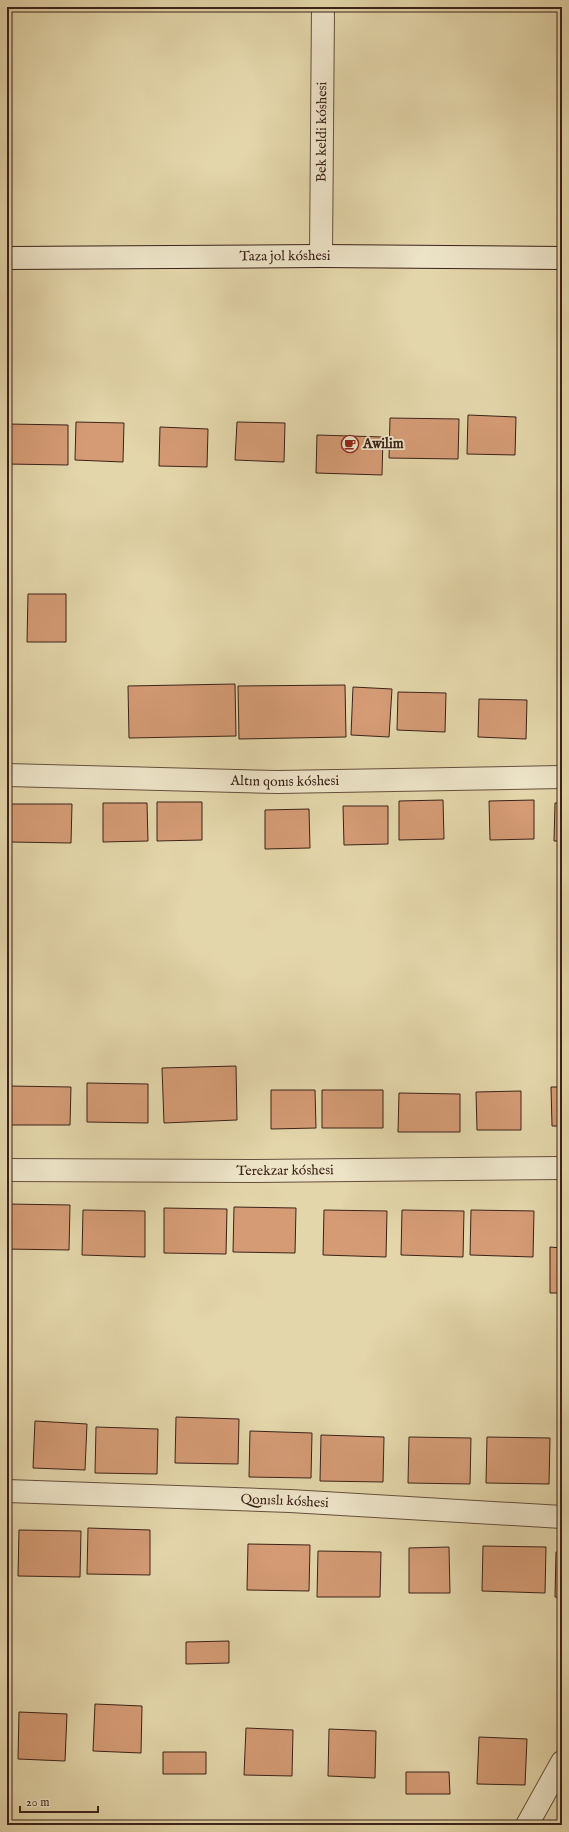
<svg xmlns="http://www.w3.org/2000/svg" width="569" height="1832" viewBox="0 0 569 1832" font-family="'IM FELL English',serif">
  <rect width="100%" height="100%" fill="#e3d6aa"/>
  <filter id="stains"><feTurbulence type="fractalNoise" baseFrequency=".005" numOctaves="4"/><feColorMatrix values="0 0 0 0 .2 0 0 0 0 .09 0 0 0 0 .02 0 0 0 .5 -.17"/></filter>
  <radialGradient id="worn" r=".72"><stop offset=".6" stop-color="#630" stop-opacity="0"/><stop offset="1" stop-color="#630" stop-opacity=".3"/></radialGradient>
  <path fill="#d49b75" stroke="#3c2219" d="M468,415L516,417L515,455L467,454Z
    M390,418L459,419L458,459L389,458Z
    M76,422L124,423L123,462L75,460Z
    M237,422L285,423L284,462L235,460Z
    M7,424L68,425V465L7,464Z
    M160,427L208,429L207,467L159,466Z
    M317,435L383,437L382,475L316,473Z
    M28,594H66V642H27Z
    M235,684L236,736L129,738L128,686Z
    M345,685L346,737L239,739L238,686Z
    M353,687L392,689L389,737L351,735Z
    M398,692L446,693L445,732L397,730Z
    M479,699L527,700L526,739L478,737Z
    M443,800L444,839L399,840V801Z
    M534,800V839L490,840L489,801Z
    M157,802H202V840L157,841Z
    M103,803H147L148,841L103,842Z
    M555,803H562V841H554Z
    M11,804H72L71,843L10,842Z
    M343,806H388V844L344,845Z
    M309,809L310,848L265,849V810Z
    M236,1066L237,1120L164,1123L162,1068Z
    M87,1083L148,1084V1123L87,1122Z
    M10,1086L71,1087L70,1125H10Z
    M551,1087H562V1126H552Z
    M271,1090H315L316,1128L271,1129Z
    M322,1090H383V1128H322Z
    M521,1091V1130H477L476,1092Z
    M399,1093L460,1094V1132H398Z
    M8,1204L70,1205L69,1250L7,1249Z
    M234,1207L296,1208L295,1253L233,1252Z
    M164,1208L227,1209L226,1254L164,1253Z
    M83,1210L145,1211V1257L82,1255Z
    M324,1210L387,1211L386,1257L323,1255Z
    M402,1210L464,1211L463,1257L401,1255Z
    M471,1210L534,1211L533,1257L470,1255Z
    M550,1247L562,1248V1293H550Z
    M176,1417L239,1419L238,1464L175,1463Z
    M35,1421L87,1424L85,1470L33,1468Z
    M7,1423H9L8,1468H7Z
    M96,1427L158,1429L157,1474L95,1473Z
    M250,1431L312,1433L311,1478L249,1477Z
    M321,1435L384,1437L383,1482L320,1481Z
    M560,1436H562V1481H559Z
    M409,1437L471,1438L470,1484L408,1483Z
    M487,1437L550,1438L549,1484L486,1483Z
    M88,1528L150,1530V1575L87,1574Z
    M19,1530L81,1531L80,1577L18,1576Z
    M248,1544L310,1545L309,1591L247,1590Z
    M483,1546L546,1547L545,1593L482,1591Z
    M449,1547L450,1593H409V1548Z
    M318,1551L381,1552L380,1597H317Z
    M556,1552H562V1598L555,1597Z
    M229,1641V1663L186,1664V1642Z
    M95,1704L142,1706L141,1753L93,1751Z
    M19,1712L67,1714L65,1761L18,1759Z
    M246,1728L293,1730L292,1776L244,1775Z
    M329,1729L376,1731L375,1778L328,1776Z
    M479,1737L527,1739L525,1785L477,1784Z
    M163,1752H206V1774H163Z
    M406,1772H449L450,1794H406Z"/>
  <g fill="none" stroke-linecap="round" stroke-linejoin="round">
    <defs>
      <g id="street">
        <path id="s1" d="M321,256L323,7"/>
        <path id="s2" d="M7,775L278,782L562,777"/>
        <path id="s3" d="M7,1170L251,1171L562,1168"/>
        <path id="s4" d="M7,1491L290,1501L562,1517"/>
        <path d="M527,1825L562,1762"/>
      </g>
      <g id="secondary">
        <path id="s5" d="M7,258L321,256L562,258"/>
      </g>
    </defs>
    <use href="#street" stroke="#664f3d" stroke-width="24"/>
    <use href="#secondary" stroke="#3c2219" stroke-width="24"/>
    <use href="#street" stroke="#ede4c8" stroke-width="22"/>
    <use href="#secondary" stroke="#ede4c8" stroke-width="22"/>
  </g>
  <defs>
    <symbol id="cafe-ring" viewBox="-11 -11 22 22"><circle r="9.5" fill="#ede4c8" stroke="#8f2418" stroke-width="1.5"/><path d="M-5.5-4.5H6V0H3Q3 3.5 0 3.5H-2.5Q-5.5 3.5-5.5 0ZM3-3.2v2h1.7v-2ZM-6 4.5H4V6H-6Z" fill="#8f2418"/></symbol>
  </defs>
  <g fill-rule="evenodd">
    <use href="#cafe-ring" x="340" y="434" width="20" height="20"/>
  </g>
  <g text-anchor="middle" dominant-baseline="central" stroke-width="3.5" stroke-linejoin="round" paint-order="stroke">
    <g font-size="14" fill="#3c2219" stroke="#ede4c8">
      <text stroke="none"><textPath href="#s1" startOffset="124">Bek keldi kóshesi</textPath></text>
      <text stroke="none"><textPath href="#s5" startOffset="278">Taza jol kóshesi</textPath></text>
      <text stroke="none"><textPath href="#s2" startOffset="278">Altın qonıs kóshesi</textPath></text>
      <text stroke="none"><textPath href="#s3" startOffset="278">Terekzar kóshesi</textPath></text>
      <text stroke="none"><textPath href="#s4" startOffset="278">Qonıslı kóshesi</textPath></text>
    </g>
    <g font-size="14" font-weight="bold" fill="#3c2219" stroke="#ede4c8" text-anchor="start">
      <text x="363" y="444">Awilim</text>
    </g>
  </g>
  <rect width="569" height="1832" fill="none" stroke="#e3d6aa" stroke-width="24"/>
  <rect x="8" y="8" width="553" height="1816" fill="none" stroke="#3c2219" stroke-width="2"/>
  <rect x="12" y="12" width="545" height="1808" fill="none" stroke="#3c2219"/>
  <path d="M20 1806v6h78v-6" fill="none" stroke="#3c2219" stroke-width="2"/>
  <text x="26" y="1806" font-size="12" fill="#3c2219" stroke="#ede4c8" stroke-width="3" paint-order="stroke">20 m</text>
  <rect width="100%" height="100%" filter="url(#stains)"/>
  <rect width="100%" height="100%" fill="url(#worn)"/>
</svg>
